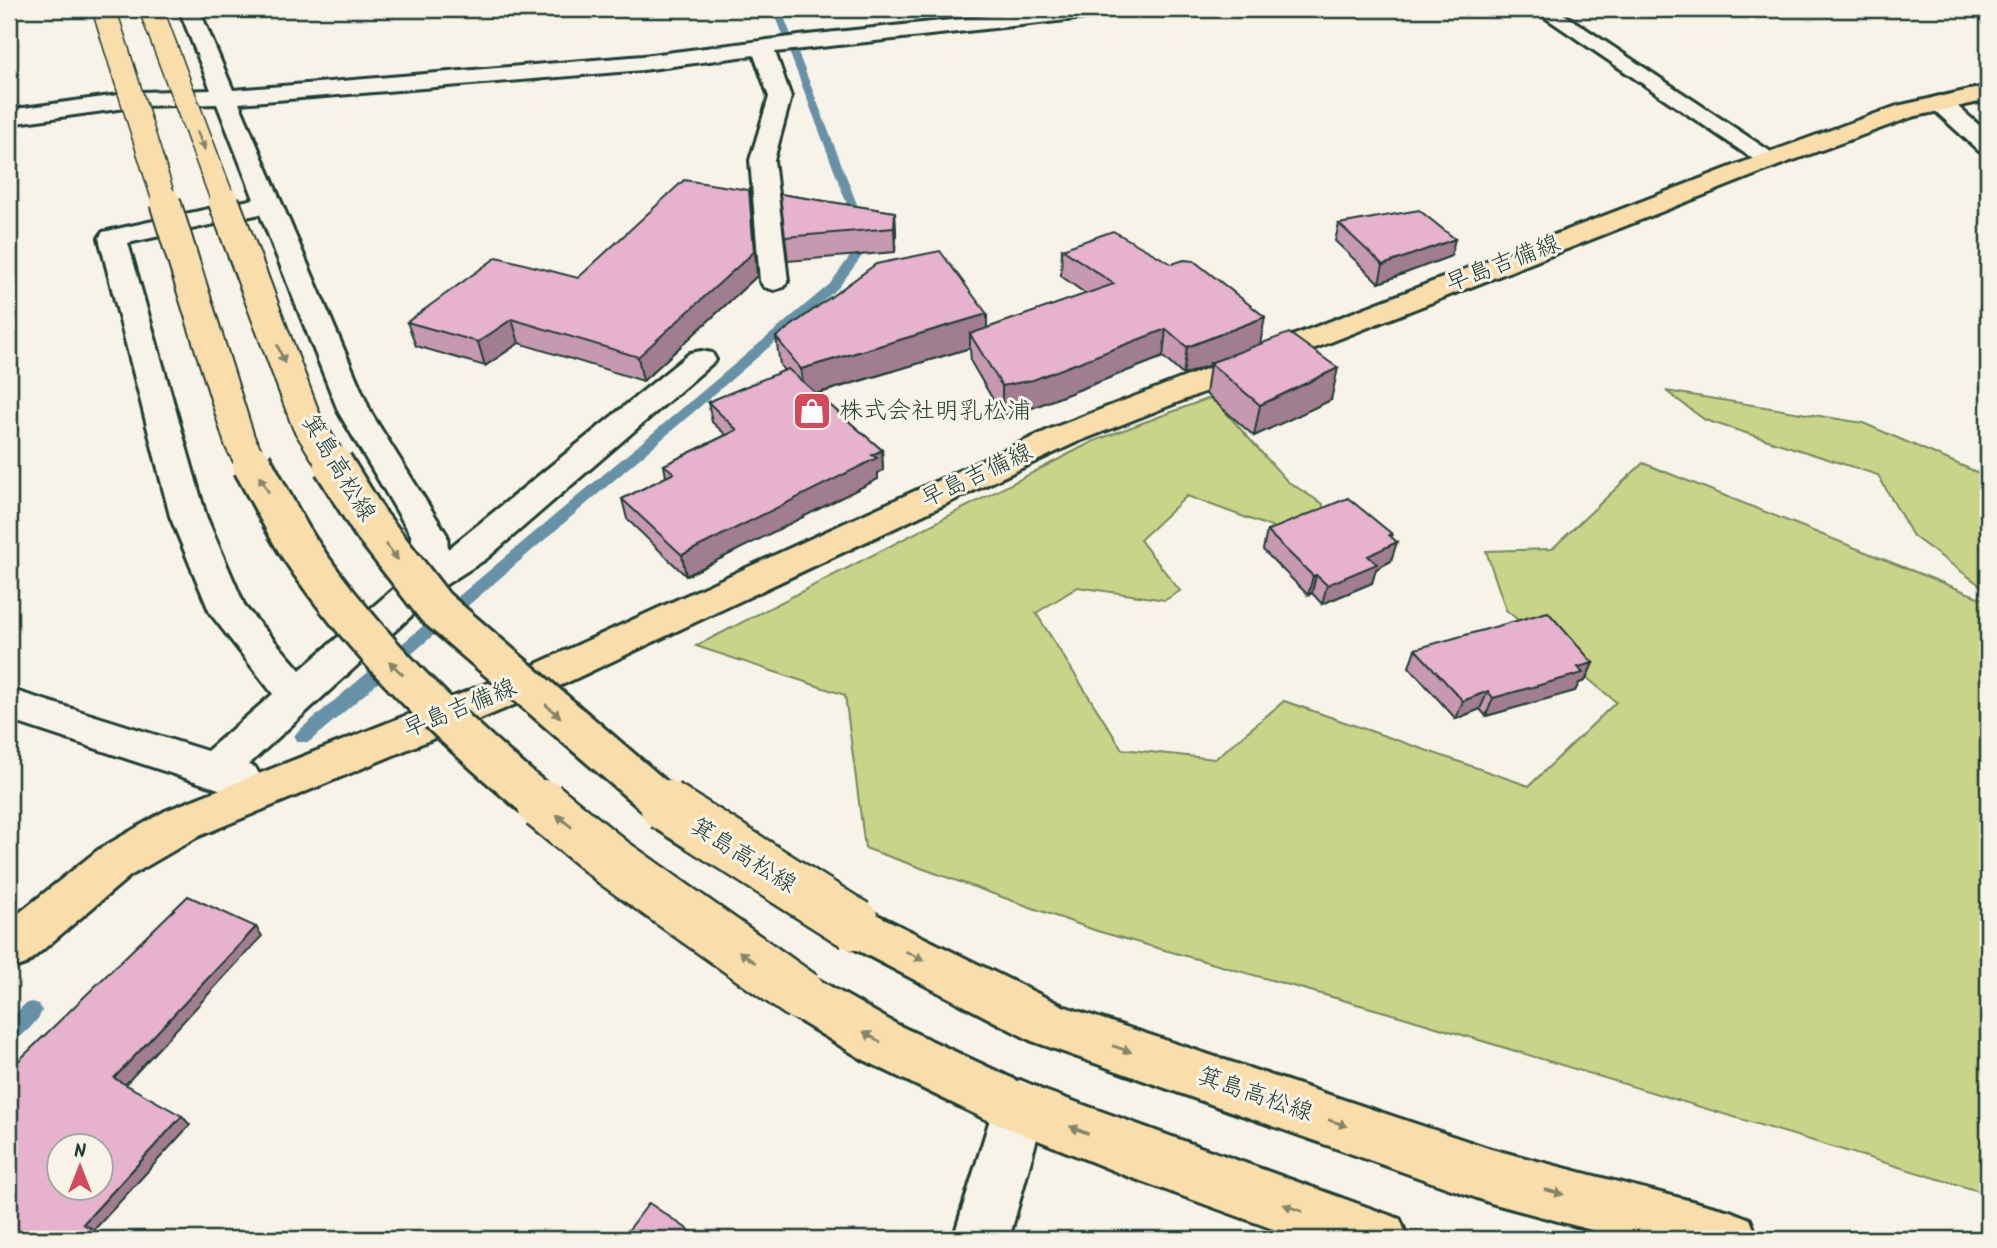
<svg xmlns="http://www.w3.org/2000/svg" width="1997" height="1248" viewBox="0 0 1997 1248" font-family="Kalam,'Klee One',sans-serif">
  <rect width="100%" height="100%" fill="#f7f3e8"/>
  <filter id="ink" filterUnits="userSpaceOnUse"><feTurbulence type="fractalNoise" baseFrequency=".0143" numOctaves="2"/><feDisplacementMap in="SourceGraphic" scale="14" xChannelSelector="R" yChannelSelector="G"/><feConvolveMatrix kernelMatrix="1 2 1 2 8 2 1 2 1" color-interpolation-filters="sRGB"/></filter>
  <g filter="url(#ink)">
    <path fill="#c9d488" stroke="#74885e" stroke-width="2" d="M1666,391L1863,423L1988,477V591L1913,536L1878,475L1705,420Z
      M1212,397L1287,481L1323,504L1321,524L1288,533L1187,496L1140,540L1180,591L1165,600L1078,587L1036,613L1122,749L1215,759L1284,701L1529,786L1616,702L1506,610L1486,551L1552,549L1643,463L1988,601V1194L1403,1017L1097,931L865,848L845,695L696,646L1094,441Z"/>
    <g fill="none" stroke-linecap="round" stroke-linejoin="round">
      <path fill="#6691a7" fill-rule="evenodd" d="M773,9H781L860,212L868,248L838,288L309,742H297L294,737L297,732L830,284L856,248L850,212Z
        M32,1002L39,1004L42,1011C37,1023 21,1038 9,1043V1020L25,1004Z"/>
      <defs>
        <path id="minor" d="M179,9H199L233,90L643,56L807,35L1056,9H1122L1112,15L775,52L791,97L774,160L788,281L784,287L774,290L764,287L760,281L750,160L769,97L754,55L643,70L239,103L371,413L447,535L448,549L690,353L701,351L712,353L716,360L486,559L445,585L248,765L255,767L262,779L255,791L240,796L9,720V689L207,751L273,694L210,613L170,516L99,238L103,232L254,199L217,104L140,106L9,124V110L140,92L211,90ZM260,214L339,413L411,535L413,572L300,670L245,607L206,516L128,243Z
          M1533,9H1556L1783,160L1780,165H1762Z
          M1940,96L1948,98L1988,133V153L1979,151L1932,108L1928,103L1932,98Z
          M1020,1080L1039,1088L1046,1106L1009,1239H953L994,1106L1001,1088Z"/>
        <path id="major" d="M1988,86V100L1912,117L1780,165L1077,442L564,684L197,837L130,876L26,964L9,970V921L98,850L165,811L536,664L1053,428L1762,155L1897,106Z
          M855,904L1063,1006L1491,1149L1730,1211L1750,1219L1758,1239H1625L1491,1203L1032,1041L838,940L831,925L838,910Z
          M802,974L819,980L898,1025L1020,1082L1400,1219L1408,1239H1301L1127,1176L983,1118L862,1059L785,1012L777,996L785,980Z"/>
      </defs>
      <use href="#minor" stroke="#1f3d34" stroke-width="6"/>
      <use href="#major" stroke="#1f3d34" stroke-width="6"/>
      <use href="#minor" fill="#f7f3e8" fill-rule="evenodd"/>
      <use href="#major" fill="#f9deab" fill-rule="evenodd"/>
      <defs>
        <path id="major-bridge-far3" d="M104,9L165,203
          M151,9L224,203"/>
        <path id="major-bridge-far2" d="M165,202L240,442L253,466
          M224,202L307,423L334,466"/>
        <path id="major-bridge-far1" d="M252,464C268,492 282,522 299,548C365,647 454,732 545,807
          M333,464L369,522L435,607L667,807"/>
        <path id="major-bridge" d="M543,805L614,863L802,996
          M665,805L855,925"/>
      </defs>
      <use href="#major-bridge-far3" stroke="#1f3d34" stroke-width="26" stroke-linecap="butt"/>
      <use href="#major-bridge-far2" stroke="#1f3d34" stroke-width="34" stroke-linecap="butt"/>
      <use href="#major-bridge-far1" stroke="#1f3d34" stroke-width="44" stroke-linecap="butt"/>
      <use href="#major-bridge" stroke="#1f3d34" stroke-width="55" stroke-linecap="butt"/>
      <use href="#major-bridge-far3" stroke="#f9deab" stroke-width="23"/>
      <use href="#major-bridge-far2" stroke="#f9deab" stroke-width="30"/>
      <use href="#major-bridge-far1" stroke="#f9deab" stroke-width="38"/>
      <use href="#major-bridge" stroke="#f9deab" stroke-width="50"/>
    </g>
    <path fill="#c699b1" stroke="#1f3d34" stroke-width="2" d="M780,194L895,212L896,236L895,252L788,261Z
      M752,213L757,276L643,381L519,343L485,366L416,346L407,322L578,278Z
      M1339,224L1451,256L1379,283L1335,241Z
      M1062,249L1260,344L1331,400L1254,436L1206,394L1210,365L1183,375L1163,357L1032,408L1002,415L971,362L970,348L817,394L882,450L883,470L878,473V479L686,576L627,519L622,499L666,477L664,465L726,435L712,422L708,402L784,371L780,365L776,337L987,314V328L1086,294L1061,276Z
      M1267,531L1392,534L1391,538V561L1376,569L1372,583L1322,604L1312,593L1308,595L1263,550Z
      M1415,649L1593,663L1585,681L1579,683L1575,691L1486,716L1480,709L1456,719L1409,667Z"/>
    <path fill="#a17d90" stroke="#1f3d34" stroke-width="2" d="M749,190L752,213L757,276L643,381L638,357Z
      M895,212L896,236L895,252L894,228Z
      M1455,239L1451,256L1379,283L1383,265Z
      M987,314V343L970,334V348L805,397L801,369Z
      M1265,317L1260,345L1210,363V365L1183,375L1187,347Z
      M512,319L519,343L485,366L478,342Z
      M1166,329L1163,357L1032,408L1002,415V386Z
      M1338,368L1331,400L1254,436L1260,405Z
      M882,450L883,470L878,473V479L686,576L682,555Z
      M1392,534L1389,546L1397,542L1391,561L1376,569L1372,583L1322,604L1327,585L1368,556L1389,535Z
      M1316,575L1312,593L1308,595L1313,576Z
      M1593,663L1585,681L1579,683L1575,691L1486,716L1493,698L1578,667Z
      M1488,691L1480,709L1456,719L1463,701Z
      M256,927L262,936L123,1087L114,1078Z
      M182,1116L190,1125L94,1230L100,1236L97,1239H80L83,1224Z"/>
    <path fill="#e6b2ce" stroke="#1f3d34" stroke-width="2" fill-rule="evenodd" d="M684,180L749,190L754,252L638,357L512,319L478,342L407,322L497,257L578,278Z
      M780,194L895,212L894,228L785,237Z
      M1419,210L1455,239L1383,265L1339,224Z
      M1113,231L1172,264L1184,260L1194,261L1265,317L1187,347L1166,329L1033,380L1002,386L970,334L1114,284L1062,249Z
      M940,251L987,314L801,369L776,337L876,264Z
      M1289,333L1338,368L1260,405L1210,363Z
      M788,369L882,450L872,455L877,458L682,555L622,499L674,473L664,465L737,430L708,402Z
      M1348,498L1392,534L1389,535L1397,542L1368,556L1377,564L1327,585L1316,575L1313,576L1267,531Z
      M1548,612L1593,663L1578,667L1583,673L1493,698L1488,691L1463,701L1415,649Z
      M188,896L256,927L114,1078L182,1116L83,1224L91,1228L80,1239H9V1070ZM60,1146H102V1188H60Z
      M649,1203L699,1237L697,1239H622Z"/>
    <defs><path id="oneway-solid" d="M-6-.8H1V-3.2L6.5 0L1 3.2V.8H-6Z" transform="scale(1.75)"/></defs>
    <g fill="#81856a">
      <use href="#oneway-solid" transform="translate(201 141) rotate(69)"/>
      <use href="#oneway-solid" transform="translate(281 354) rotate(69)"/>
      <use href="#oneway-solid" transform="translate(264 484) rotate(-119)"/>
      <use href="#oneway-solid" transform="translate(392 552) rotate(52)"/>
      <use href="#oneway-solid" transform="translate(396 668) rotate(-135)"/>
      <use href="#oneway-solid" transform="translate(553 711) rotate(41)"/>
      <use href="#oneway-solid" transform="translate(564 821) rotate(-141)"/>
      <use href="#oneway-solid" transform="translate(915 956) rotate(27)"/>
      <use href="#oneway-solid" transform="translate(747 957) rotate(-145)"/>
      <use href="#oneway-solid" transform="translate(872 1037) rotate(-150)"/>
      <use href="#oneway-solid" transform="translate(1122 1049) rotate(19)"/>
      <use href="#oneway-solid" transform="translate(1338 1123) rotate(19)"/>
      <use href="#oneway-solid" transform="translate(1079 1130) rotate(-158)"/>
      <use href="#oneway-solid" transform="translate(1554 1192) rotate(15)"/>
      <use href="#oneway-solid" transform="translate(1293 1208) rotate(-160)"/>
    </g>
  </g>
  <defs>
    <symbol id="shop-square" viewBox="-11 -11 22 22"><rect x="-9" y="-9" width="18" height="18" rx="4" fill="#d1495b" stroke="#f7f3e8"/><path d="M-5-2.5h2.3a2.7 3.5 0 0 1 5.4 0H5L5.5 6h-11ZM-1.5-2.5h3a1.5 2.3 0 0 0-3 0Z" fill="#fff"/></symbol>
  </defs>
  <g fill-rule="evenodd">
    <use href="#shop-square" x="790" y="389" width="44" height="44"/>
  </g>
  <g text-anchor="middle" dominant-baseline="central" stroke-width="6" stroke-linejoin="round" paint-order="stroke">
    <g font-size="24" fill="#1f3d34" stroke="#f7f3e8">
      <text transform="translate(1503 264) rotate(-21)">早島吉備線</text>
      <text transform="translate(338 468) rotate(59)">箕島高松線</text>
      <text transform="translate(977 476) rotate(-25)">早島吉備線</text>
      <text transform="translate(460 709) rotate(-22)">早島吉備線</text>
      <text transform="translate(743 856) rotate(32)">箕島高松線</text>
      <text transform="translate(1255 1095) rotate(19)">箕島高松線</text>
    </g>
    <g font-size="24" fill="#1f3d34" stroke="#f7f3e8" text-anchor="start">
      <text x="839" y="411">株式会社明乳松浦</text>
    </g>
  </g>
  <rect width="1997" height="1248" fill="none" stroke="#f7f3e8" stroke-width="35"/>
  <rect x="18" y="18" width="1962" height="1213" fill="none" stroke="#1f3d34" stroke-width="2.5" filter="url(#ink)"/>
  <g transform="translate(80 1167)"><circle r="33" fill="#f7f3e8" stroke="#a1aaa0" stroke-width="2"/>
  <path d="M0-5L12 26L0 18L-12 26Z" fill="#d1495b"/>
  <text y="-10" font-size="19" font-weight="bold" text-anchor="middle" fill="#1f3d34">N</text>
  </g>
</svg>
